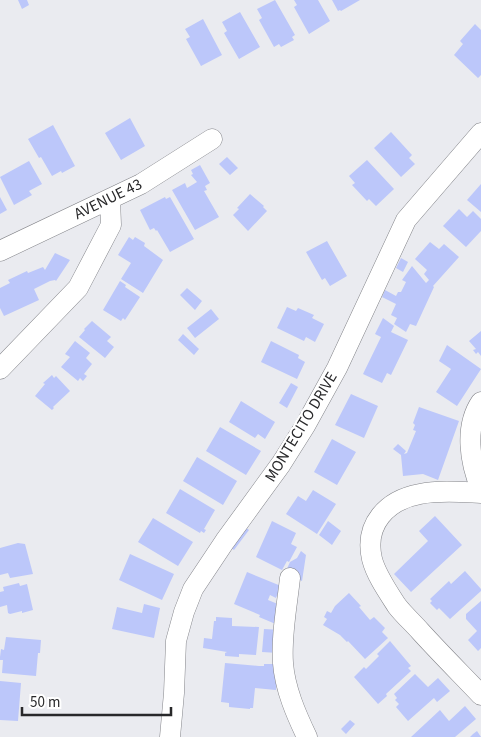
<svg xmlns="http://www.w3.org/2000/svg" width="481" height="737" viewBox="0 0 481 737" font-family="'Source Sans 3',sans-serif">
  <rect width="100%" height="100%" fill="#eaebf0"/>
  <path fill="#bcc7fa" d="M18,0H27L29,5L22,9Z
    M275,0L295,35L292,37L294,40L281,47L279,44L274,47L259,20L262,18L257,9Z
    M294,0H318L330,21L309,34L294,7L297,5Z
    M332,0H360L341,11L340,10L338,11Z
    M240,12L260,47L239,59L224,33L227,31L222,22Z
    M203,19L222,55L201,66L186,39L190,37L185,29Z
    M475,24L481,30V75L478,78L454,55L463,44L460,41Z
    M130,118L145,146L121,160L105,133Z
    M53,125L75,166L62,173L61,171L52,176L41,157L39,158L28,139Z
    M391,132L412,155L409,158L415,164L401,177L374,148Z
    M227,157L238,168L230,175L219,164Z
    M367,160L394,189L376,206L369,199L367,201L352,185L355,183L349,176Z
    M29,161L42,184L29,191L32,195L14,205L0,177Z
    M200,165L210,183L205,186L207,190L204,191L219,217L195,230L172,190L185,183L187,188L197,182L191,175L193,174L191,170Z
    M481,184V212L467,200Z
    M250,194L264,206L263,207L267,211L248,231L233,215L239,209L237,208Z
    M0,197L7,210L0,214Z
    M165,197L166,199L170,197L194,239L170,252L157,230L156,231L154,228L150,230L140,210Z
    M459,209L467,217L473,211L481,219V231L466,247L443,226Z
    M129,237L133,240L135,237L145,243L144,246L163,260L143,293L121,279L131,263L118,255Z
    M327,241L347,276L330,286L325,278L322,280L306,252Z
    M430,242L439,249L444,244L459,257L433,286L434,287L416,326L410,324L406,332L394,324L397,318L391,315L396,304L382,297L385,290L396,296L398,292H401L406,282L402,280L412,266L426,283L429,280L424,274L427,270L415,259Z
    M55,253L70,260L56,281L55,280L50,281L34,289L39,300L4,316L0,308V288L10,283L8,280L27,271L28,273L43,267L45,270Z
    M401,258L408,262L403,272L396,268Z
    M120,281L126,285L125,287L140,297L125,320L123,318L121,321L103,310Z
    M187,288L202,301L195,310L180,295Z
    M287,307L296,311L298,308L314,315L312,318L324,324L315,342L306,337L304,341L277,328Z
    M211,309L219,319L195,338L187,328Z
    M383,318L394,326L391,332L408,340L391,375L387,373L382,383L363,374L381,337L375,334Z
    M92,321L111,337L107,341L114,347L105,358L79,337L85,330L84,329Z
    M481,331V356L478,352L476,354L473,350L476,349L469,341Z
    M183,334L199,349L194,355L178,340Z
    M75,341L90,353L86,358L92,364L84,374L87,376L83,381L80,378L78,381L61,367L70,357L65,354Z
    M271,341L299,355L298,358L305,362L297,379L261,362Z
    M447,345L481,369L457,406L436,392L451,369L439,361Z
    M52,375L54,378L56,376L70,391L53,407L54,408L52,410L35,396L45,384L43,383Z
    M291,383L298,387L287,408L279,403Z
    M351,394L378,406L364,438L335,425Z
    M241,401L275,422L265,439L258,434L255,438L229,422Z
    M419,407L459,421L438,480L423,474L403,476L401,455L393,449L398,444L406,451L404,454L407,453L416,431L413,430L415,425L413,423Z
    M220,427L261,451L246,475L206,451Z
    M332,439L356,452L337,485L314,472Z
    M197,457L237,481L223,505L183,481Z
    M180,489L215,510L204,529L206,530L204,533L201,531L200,533L166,513Z
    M313,490L336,504L317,534L286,514L298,496L306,501Z
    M435,516L462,545L411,592L394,574L428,541L419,531Z
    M153,518L193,542L178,566L138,542Z
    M272,521L296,533L291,544L297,547L289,562L287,561L282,570L256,557Z
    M328,521L341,531L332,545L319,535Z
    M243,525L249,530L234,550L227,545Z
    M18,543L25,544L33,574L10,578L8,573L0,575V548Z
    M301,551L306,555L302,581L285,573L290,562L297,558Z
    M130,554L174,574L162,600L119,580Z
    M465,571L481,589V591L450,619L439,608L437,610L430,603L432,601L430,599L449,581L451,584Z
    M247,572L281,586L276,598L270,595L268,600L285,607L278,625L259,617L260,615L234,604Z
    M19,583L20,586L27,584L33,610L22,613V611L10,614L8,613L7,605L0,607V592L4,591L3,587Z
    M349,593L361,606L359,607L370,620L374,617L385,628L382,632L388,638L365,659L348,641L347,642L340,635L323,625L327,619L324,617L327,611L331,613L335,606Z
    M481,601V648L478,651L468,640L477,631L466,619V614Z
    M144,604L160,608L154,638L112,629L117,607L142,613Z
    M216,617L232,618V626L259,627L256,655L239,654V657L225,656V653L227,652L203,648L204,638L212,639L214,621H216Z
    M264,629L282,630L278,653L262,652Z
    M6,637L41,640L40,653H38L36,676L2,673L3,660H0V657L1,649L4,650Z
    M390,641L411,666L408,668L411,671L386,694L387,696L378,704L354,677L364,667L366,669L379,656L377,654Z
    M225,663L259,666H264V664H274L278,667L276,690L255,688L253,708H250V709L229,707V703L221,702Z
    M415,674L428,687L438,678L450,691L437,702L434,698L408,721L396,707L399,704L395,700L397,698L394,694Z
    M0,681L21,683L18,721L0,720Z
    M465,706L476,719L455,737H411L440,710L449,721Z
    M350,720L355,724L346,734L341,729Z
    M477,731L481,737H470L473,734Z"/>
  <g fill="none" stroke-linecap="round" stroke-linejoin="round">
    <defs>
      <path id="minor" d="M0,251L141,184L212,139
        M0,369L78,288L111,225L110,199
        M481,402C464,427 470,463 481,489
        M481,493C461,492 440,490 420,494C387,500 364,524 372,559C376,575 388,592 397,606C404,615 413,623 420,631C440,653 461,674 481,695
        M290,578C287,606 281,635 283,663C285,689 296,714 307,737
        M170,737L174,693L176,641L184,612L193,589L225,541L281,464L305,426L337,368L406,220L481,133"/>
    </defs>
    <use href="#minor" stroke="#838489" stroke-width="21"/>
    <use href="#minor" stroke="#fff" stroke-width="20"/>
  </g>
  <g text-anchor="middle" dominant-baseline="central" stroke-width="4.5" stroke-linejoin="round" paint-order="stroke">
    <g font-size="16" fill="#28282a" stroke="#fff">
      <text transform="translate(108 199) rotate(-26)">AVENUE 43</text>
      <text transform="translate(301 427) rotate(-59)">MONTECITO DRIVE</text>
    </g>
  </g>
  <path d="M22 707v8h149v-8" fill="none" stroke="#28282a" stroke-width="2.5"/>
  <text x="30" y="707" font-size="15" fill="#28282a" stroke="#ffffff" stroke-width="4" paint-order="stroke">50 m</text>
</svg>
